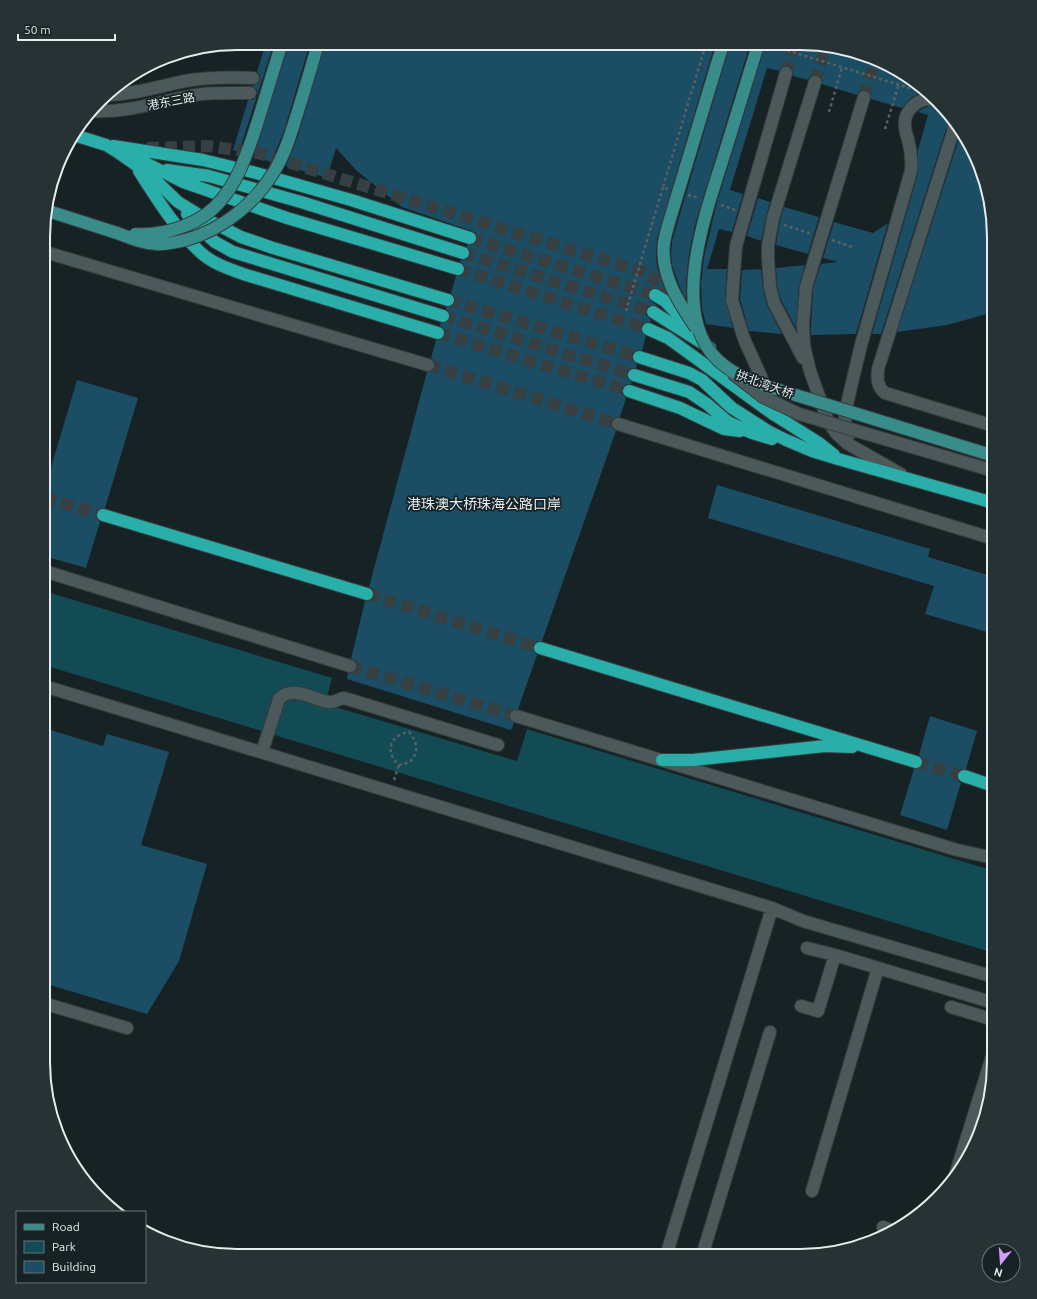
<svg xmlns="http://www.w3.org/2000/svg" width="1037" height="1299" viewBox="0 0 1037 1299" font-family="Ubuntu,'Noto Sans SC',sans-serif">
  <rect width="100%" height="100%" fill="#172225"/>
  <path fill="#134b54" d="M44,591L332,678L325,704L517,761L527,729L994,871V953L44,665Z"/>
  <path fill="#1b4d64" d="M266,43H274L239,152L233,150L248,100H253L257,96V90L252,86L259,82L260,79V75L257,72Z
    M289,43H310L284,131L271,162L254,156Z
    M325,43L715,44L657,239L656,255L657,267L666,293L655,288L649,291L648,295L651,301L662,309L654,305L649,306L646,308V315L651,320L650,322L644,323L641,326L642,333L646,336L642,350H637L632,354V359L637,364L636,368H632L627,372V377L632,382L631,384H627L622,388V393L626,398L620,417H616L611,421V426L616,431L542,641H538L533,645V650L537,655L518,709H514L509,713V718L514,723L511,730L347,679L348,673L355,672L357,668L356,661L351,659L365,601L372,600L374,596L373,589L369,587L427,372L433,371L435,367V363L431,358L436,340H440L445,336V331L440,326L441,323L448,322L450,318V314L446,309V307H450L455,302V298L451,293L456,276H460L465,272V267L460,262L461,260H465L468,258L470,252L466,247L467,245H471L475,244L477,241V237L476,233L472,231L402,207L357,171L336,148L327,178L286,166L298,136Z
    M730,44H750L695,225L689,254L686,282V299L679,285L672,265L671,255L672,241Z
    M765,45H825L908,76L923,92L911,98L902,108L871,99L870,92L866,90L859,91L857,95L822,84L821,77L817,75L810,76L808,80L793,76V71L788,66H784L779,71L767,68L730,190L743,194L732,232L719,229L707,269H727L725,300L733,328L706,324L702,309L701,284L704,257L717,202Z
    M934,104L949,120L881,334H872L918,173V150L928,115L918,112L922,109Z
    M961,132L968,140L987,187L994,237V312L947,325L897,332Z
    M758,198L770,202L766,217L761,241L747,236Z
    M784,207L819,217L808,254L776,245L780,220Z
    M834,222L873,233L888,223L856,334L811,335V324L813,288L821,264L838,262L823,258Z
    M805,265L799,286L796,328L781,300L777,286L776,268Z
    M761,269L763,288L767,305L782,334L749,331L740,299L742,270Z
    M77,380L138,398L105,508L98,509L96,513V517L100,522L86,568L44,556V491Z
    M717,485L930,549L928,557L994,577V634L925,614L934,586L708,518Z
    M930,716L977,731L966,769L959,770L957,774L958,781L961,783L947,830L900,815L914,769H918L923,765V760L919,755Z
    M44,728L103,746L107,734L169,752L141,845L207,864L179,961L147,1014L43,983Z"/>
  <g fill="none" stroke-linecap="round" stroke-linejoin="round">
    <path stroke="#364043" stroke-width="12" stroke-dasharray="12 6" stroke-linecap="butt" d="M786,73L794,45
      M815,82L826,45
      M864,97L874,63
      M428,365L618,424
      M350,666L516,716"/>
    <path stroke="#364043" stroke-width="12" stroke-dasharray="12 6" stroke-linecap="butt" d="M147,148L208,146L258,153L643,272C662,282 665,288 676,306
      M470,238L655,295
      M463,253L653,312
      M458,269L648,329
      M448,300L639,357
      M443,316L634,375
      M438,333L629,391
      M44,498L103,515
      M367,594L540,648
      M916,762L964,776"/>
    <defs>
      <path id="minor" d="M106,95C132,95 160,86 185,81C208,77 230,77 253,78
        M864,97L806,287L803,324L804,346L810,371L828,421L836,433L848,444L901,474
        M93,111C124,113 155,103 185,97C206,92 228,93 250,93
        M954,125L953,132L878,369C877,378 877,387 885,393L994,426
        M45,252L428,365
        M803,358L774,303L770,287L768,259V246L773,218L815,82
        M768,392L744,339L732,300L736,246L786,73
        M618,424L994,539
        M849,435L845,429V413L851,387L861,345L911,171C912,160 911,150 908,139C907,136 905,131 905,127C903,113 915,100 929,99
        M44,571L350,666
        M44,686L772,908L803,921L994,977
        M516,716L957,850L994,858
        M262,752L279,699C293,684 313,700 329,702C333,703 339,699 344,698L498,745
        M807,948L835,955
        M43,1003L127,1028
        M801,1006L818,1011L835,955L878,968
        M951,1007L994,1020
        M954,1179L994,1050
        M812,1191L878,968L994,1003
        M883,1227L894,1231
        M666,1256L772,908
        M702,1256L770,1032"/>
      <path id="major" d="M45,210L117,233"/>
      <path id="highway" d="M74,135L106,145L119,153L149,174L178,202L204,218L241,237L273,248L448,300
        M113,146L203,160L256,173L351,200L470,238
        M134,157L183,182L287,218L458,269
        M167,170L209,176L301,202L463,253
        M139,171C157,199 175,228 199,251C211,263 227,268 243,274L438,333
        M187,214L198,227L215,242L233,252L443,316
        M655,295L665,301L695,332
        M653,312L710,348
        M648,329L668,338L773,414L819,443L834,455
        M639,357L689,373L702,380L732,408L768,431L786,440L812,451L838,459L994,503
        M634,375L689,392L707,404L728,422L752,433L772,439
        M629,391L680,408L724,429L740,431
        M103,515L367,594
        M540,648L916,762
        M662,760H693L825,746L852,747
        M964,776L994,786"/>
    </defs>
    <use href="#minor" stroke="#353d3f" stroke-width="14"/>
    <use href="#major" stroke="#353d3f" stroke-width="14"/>
    <use href="#highway" stroke="#353d3f" stroke-width="14"/>
    <path stroke="#586265" stroke-width="2.5" stroke-dasharray="3 3" stroke-linecap="butt" d="M770,45L916,90
      M829,112L842,67
      M885,129L899,84
      M668,189L663,187L706,44
      M688,195L699,198
      M721,205L735,210
      M784,225L812,234
      M832,240L852,247
      M626,311L663,187
      M409,732C421,745 418,763 399,765C384,752 390,735 409,732Z
      M394,780L399,765"/>
    <use href="#minor" stroke="#4c595b" stroke-width="12"/>
    <use href="#major" stroke="#388c8a" stroke-width="12"/>
    <use href="#highway" stroke="#2aaea9" stroke-width="12"/>
    <defs>
      <path id="minor-bridge" d="M732,373L763,397L799,414L994,471"/>
      <path id="major-bridge" d="M758,45C747,80 736,116 725,152C708,207 670,305 713,355C729,374 753,381 776,389L994,456
        M117,233C130,238 142,243 156,244C166,245 176,242 186,240C223,229 255,204 275,170C286,152 292,130 298,111C305,88 312,66 318,43
        M135,234C165,236 203,224 222,199C237,181 245,159 253,136C263,106 272,74 282,43
        M696,328C679,303 660,275 664,243C665,235 668,227 670,219L723,44"/>
    </defs>
    <use href="#minor-bridge" stroke="#353d3f" stroke-width="14" stroke-linecap="butt"/>
    <use href="#major-bridge" stroke="#353d3f" stroke-width="14" stroke-linecap="butt"/>
    <use href="#minor-bridge" stroke="#4c595b" stroke-width="12"/>
    <use href="#major-bridge" stroke="#388c8a" stroke-width="12"/>
  </g>
  <g text-anchor="middle" dominant-baseline="central" stroke-width="3.5" stroke-linejoin="round" paint-order="stroke">
    <g font-size="12" fill="#e5ecee" stroke="#172225">
      <text transform="translate(171 101) rotate(-11)">港东三路</text>
      <text transform="translate(765 384) rotate(20)">拱北湾大桥</text>
    </g>
    <g font-size="14" fill="#e5ecee" stroke="#172225">
      <text x="484" y="504">港珠澳大桥珠海公路口岸</text>
    </g>
  </g>
  <path d="M0 0H1037V1299H0ZM237 50H800A187 187 0 0 1 987 237V1062A187 187 0 0 1 800 1249H237A187 187 0 0 1 50 1062V237A187 187 0 0 1 237 50Z" fill="#273235" fill-rule="evenodd"/>
  <path fill="none" stroke="#e5ecee" stroke-width="2" d="M237 50H800A187 187 0 0 1 987 237V1062A187 187 0 0 1 800 1249H237A187 187 0 0 1 50 1062V237A187 187 0 0 1 237 50Z"/>
  <rect x="16" y="1211" width="130" height="72" fill="#172225" stroke="#697375"/>
  <rect x="24" y="1224" width="20" height="6" fill="#388c8a" stroke="#697375"/>
  <text x="52" y="1231" font-size="12" fill="#e5ecee">Road</text>
  <rect x="24" y="1241" width="20" height="12" fill="#134b54" stroke="#697375"/>
  <text x="52" y="1251" font-size="12" fill="#e5ecee">Park</text>
  <rect x="24" y="1261" width="20" height="12" fill="#1b4d64" stroke="#697375"/>
  <text x="52" y="1271" font-size="12" fill="#e5ecee">Building</text>
  <g transform="translate(1001 1263) rotate(197)"><circle r="19" fill="#172225" stroke="#697375"/>
  <path d="M0-3L7 15L0 10L-7 15Z" fill="#d59cfb"/>
  <text y="-6" font-size="11" font-weight="bold" text-anchor="middle" fill="#e5ecee">N</text>
  </g>
  <path d="M18 34v6h97v-6" fill="none" stroke="#e5ecee" stroke-width="2"/>
  <text x="24" y="34" font-size="12" fill="#e5ecee" stroke="#172225" stroke-width="3" paint-order="stroke">50 m</text>
</svg>
